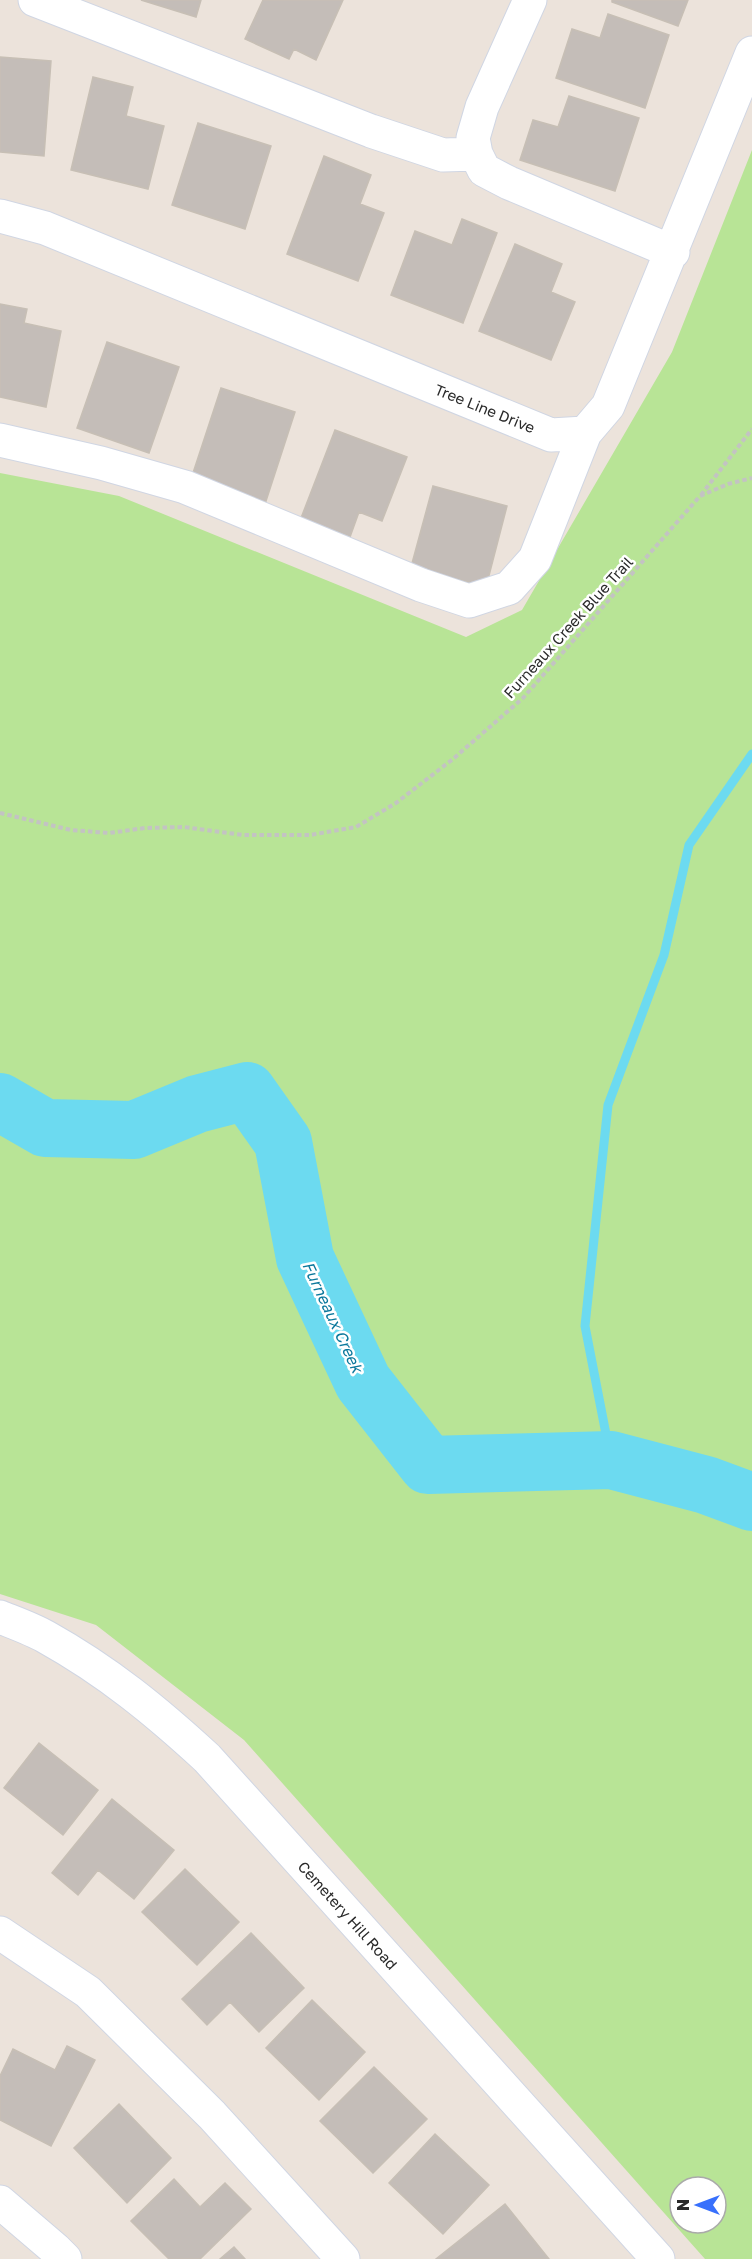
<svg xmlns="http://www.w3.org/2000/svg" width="752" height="2259" viewBox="0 0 752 2259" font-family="'Golos Text',sans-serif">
  <rect width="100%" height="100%" fill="#ece3db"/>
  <path fill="#b8e496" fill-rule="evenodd" d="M752,150V2259H705L244,1740L96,1625L0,1594V473L119,496L466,637L522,610L672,352ZM680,2187H716V2223H680Z"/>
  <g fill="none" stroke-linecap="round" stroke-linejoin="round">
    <path stroke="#6cdaf0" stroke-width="9" d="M611,1460L585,1326L608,1105L664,955L689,845L752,754"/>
    <path stroke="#6cdaf0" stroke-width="58" d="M0,1102L45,1128L134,1130L197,1104L247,1091L283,1142L305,1258L363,1382L428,1465L611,1460L706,1485L752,1502"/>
  </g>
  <path fill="#c4bdb8" stroke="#c7bfb5" stroke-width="1.5" d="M141,0H201L196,17Z
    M263,0H343L316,60L294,49L289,59L245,39Z
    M612,0H688L678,26L612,2Z
    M608,14L669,35L645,108L556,78L572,29L600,38Z
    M0,57L51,61L44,156L0,152Z
    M93,77L133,87L126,116L164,126L148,189L71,170Z
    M569,96L639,118L615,191L520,160L533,120L558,127Z
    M198,123L271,146L245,229L172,205Z
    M324,156L371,175L360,204L384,213L358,281L287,254Z
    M462,219L497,233L463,323L391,295L415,231L452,245Z
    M515,244L562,264L551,292L575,302L551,360L479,331Z
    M0,304L27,309L24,323L61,331L46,407L0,397Z
    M107,342L179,367L149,453L77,428Z
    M221,388L295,412L265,504L191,479Z
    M335,430L407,457L382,521L359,512L350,537L301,518Z
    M433,486L507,506L486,587L411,567Z
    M39,1743L98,1790L63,1835L4,1788Z
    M112,1799L174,1850L134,1899L98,1870L78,1895L52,1873Z
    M185,1869L239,1922L197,1965L142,1912Z
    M251,1933L304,1988L259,2032L230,2002L207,2025L182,1999Z
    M312,2000L365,2052L319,2100L266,2048Z
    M67,2046L95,2060L51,2146L0,2120V2076L13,2049L55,2070Z
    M374,2067L427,2119L373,2173L320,2121Z
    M119,2104L171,2158L127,2203L74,2148Z
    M435,2134L489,2185L443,2234L389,2183Z
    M174,2179L200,2207L225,2183L251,2209L200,2259H169L131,2221Z
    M505,2204L549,2259H436Z
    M234,2247L245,2259H220Z"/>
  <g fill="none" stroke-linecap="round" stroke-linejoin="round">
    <defs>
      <path id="minor" d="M35,0L371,131L443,155L476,154
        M530,0L482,107L473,138L476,154L484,170L509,183L673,252
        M0,216L45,228L551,435L585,433L608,406L752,53
        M0,440L101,463L185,487L421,585L469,601L509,588L535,559L585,433
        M0,1617C15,1623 32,1629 46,1637C107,1671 156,1711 207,1758L658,2259
        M0,1933L88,1992L212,2115L343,2259
        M0,2202L55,2249L65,2259"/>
    </defs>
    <use href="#minor" stroke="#d0d6e3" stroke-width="35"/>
    <path stroke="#c3c3c3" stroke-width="4" stroke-dasharray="4.5 3" stroke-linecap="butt" d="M701,495L752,429
      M0,813L71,830L109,833L145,828L184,827L243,835H310L356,827L396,803L453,759L523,698L700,496L728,484L752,478"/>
    <use href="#minor" stroke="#fff" stroke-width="33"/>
  </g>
  <g text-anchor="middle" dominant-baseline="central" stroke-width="5" stroke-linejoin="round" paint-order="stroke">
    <g font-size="15" fill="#2a2a2a" stroke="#fff">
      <text transform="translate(485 408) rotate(22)">Tree Line Drive</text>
      <text transform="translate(568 627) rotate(-48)">Furneaux Creek Blue Trail</text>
      <text transform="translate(348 1915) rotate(48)">Cemetery Hill Road</text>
    </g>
    <g font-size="16" font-style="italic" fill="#0b789c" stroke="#fff">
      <text transform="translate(333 1317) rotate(65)">Furneaux Creek</text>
    </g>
  </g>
  <g transform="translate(698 2205) rotate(270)"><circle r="28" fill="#ffffff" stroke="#aaaaaa" stroke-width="1.5"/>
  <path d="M0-4.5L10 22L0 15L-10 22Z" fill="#3870fc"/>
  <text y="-9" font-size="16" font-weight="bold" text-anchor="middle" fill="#2a2a2a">N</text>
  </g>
</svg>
